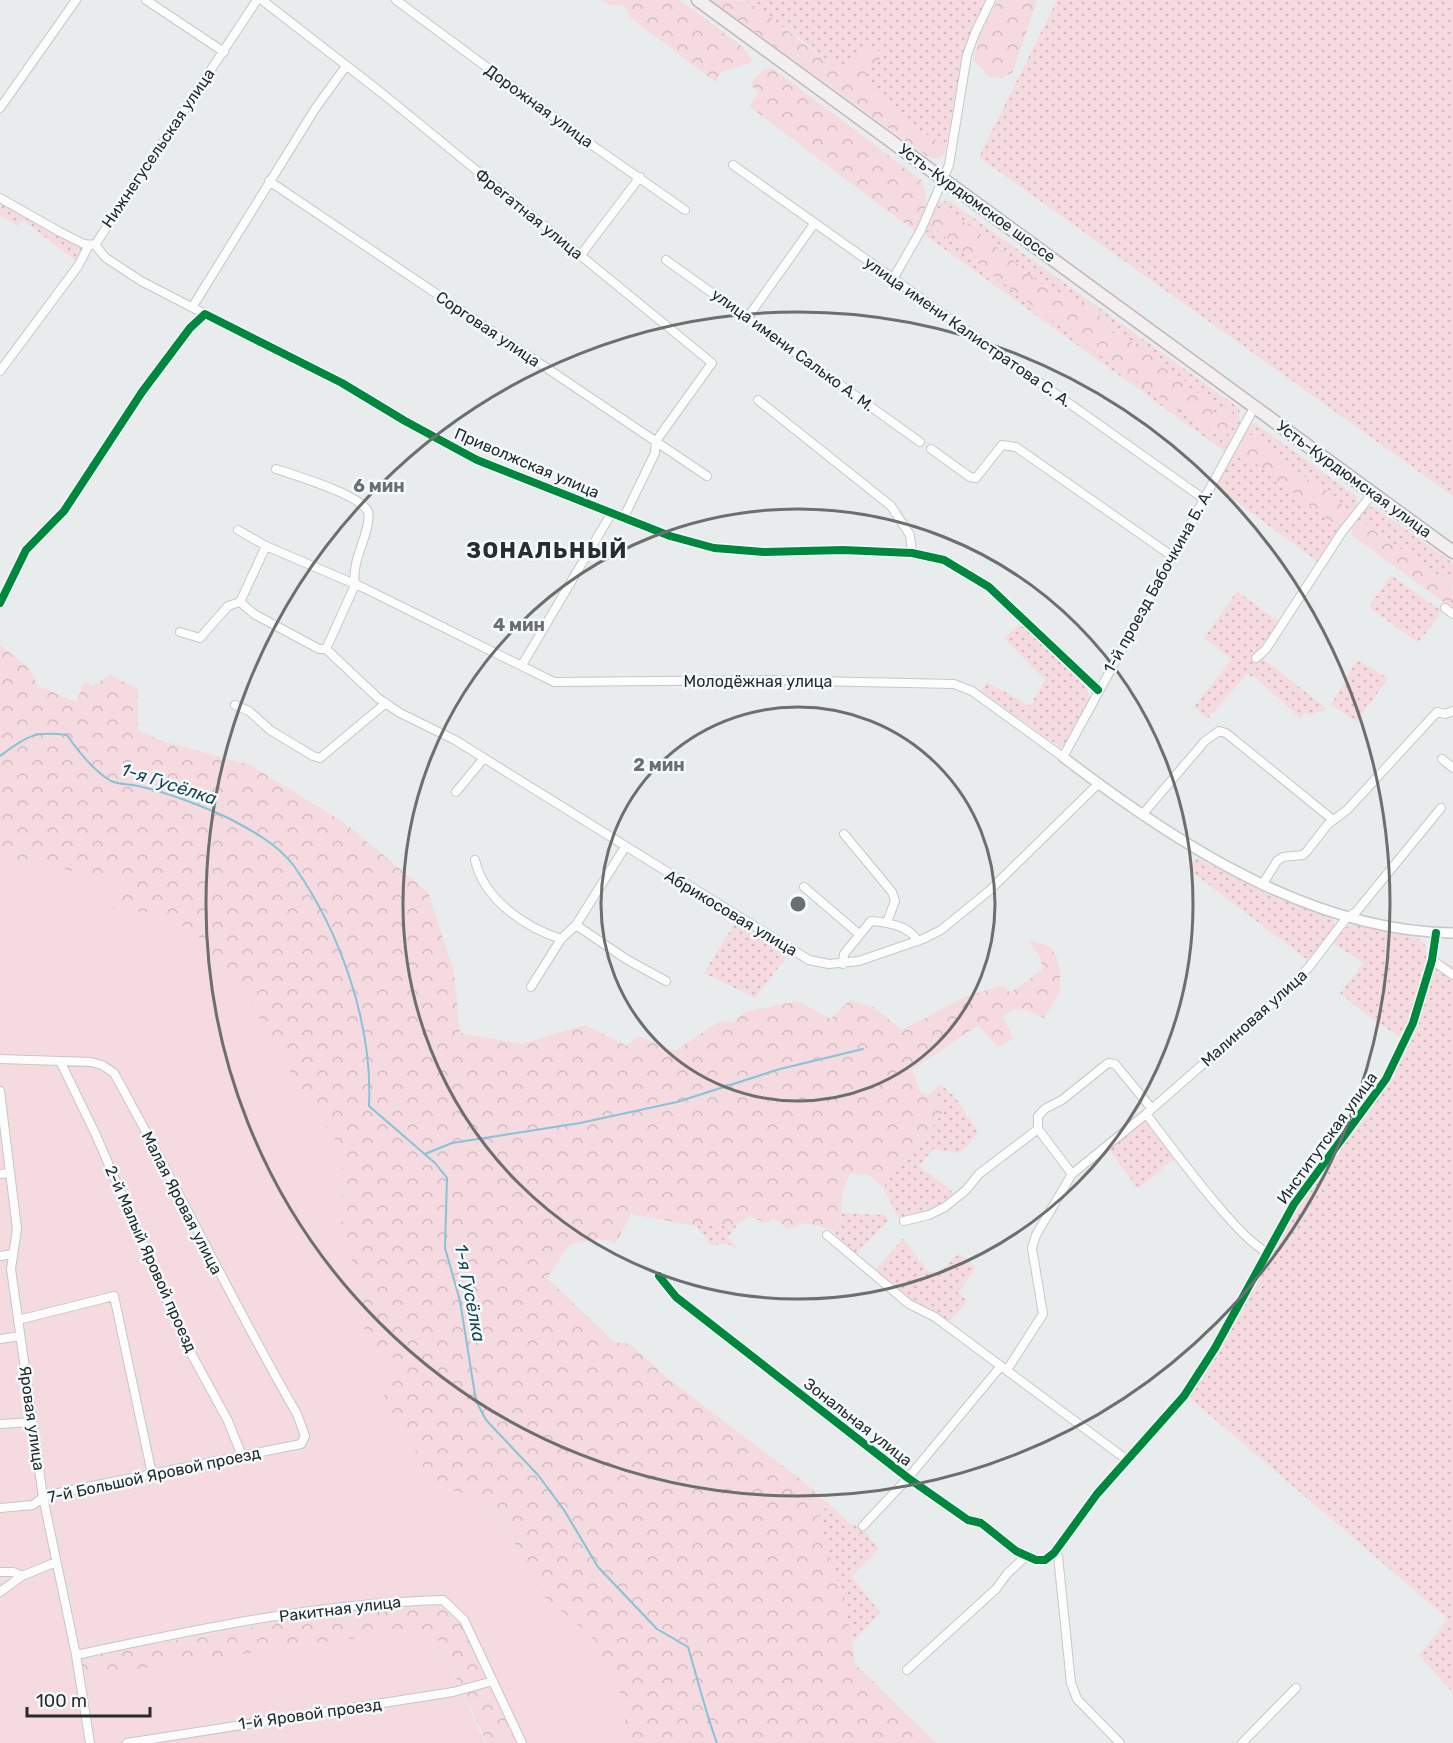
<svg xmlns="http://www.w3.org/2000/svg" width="1453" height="1743" viewBox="0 0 1453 1743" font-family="Rubik,sans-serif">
  <defs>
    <pattern id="grass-dots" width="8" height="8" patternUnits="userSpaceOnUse" patternTransform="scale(1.5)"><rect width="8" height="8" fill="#f5dadf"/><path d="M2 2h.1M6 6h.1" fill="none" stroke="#d2bbc0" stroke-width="1.8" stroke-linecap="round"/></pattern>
    <pattern id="forest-crowns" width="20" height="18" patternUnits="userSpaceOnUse" patternTransform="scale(1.5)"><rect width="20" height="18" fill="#f5dadf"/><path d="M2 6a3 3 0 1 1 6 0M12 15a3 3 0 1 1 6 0" fill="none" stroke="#d2bbc0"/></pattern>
  </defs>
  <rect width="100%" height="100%" fill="#e9eced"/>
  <path fill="url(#grass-dots)" d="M742,0H986L963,53L945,153L942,143L917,130L860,78L885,54L847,67L831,63L797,36Z
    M1057,0H1453V496L979,157Z
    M944,201H950L1239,408L1240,423L1224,451L925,235L938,203Z
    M0,202L84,249L77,262L23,220L17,226L0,215Z
    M1255,423L1357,497V507L1351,514L1331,493L1315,485L1252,435L1242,437L1249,426Z
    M1238,444V449L1334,525H1342L1318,562L1215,486Z
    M1367,507H1374L1453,563V592L1452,580L1443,575L1436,578L1418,564L1412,550L1405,552C1387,541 1374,528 1355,519Z
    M1391,575L1442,611L1418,643L1369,607Z
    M1237,591L1279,622L1256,653L1327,709L1309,715L1304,713L1301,719L1257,679L1247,674L1208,718L1194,707L1232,659L1204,638Z
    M1020,624L1087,688L1090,702L1064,745L1060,747L981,691L987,682L1030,706L1045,680L1004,638Z
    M1357,660L1388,678L1357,722L1331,705Z
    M1197,858L1270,895L1333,918L1335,928L1309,961L1187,868Z
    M735,923L788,955L755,998L704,973Z
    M1355,924L1418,938L1425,945L1427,960L1403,1039L1368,1016L1340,993L1364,963L1331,942L1342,929Z
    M1437,959L1453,966V1693L1419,1655L1448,1619L1189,1397L1220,1351L1300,1201L1389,1083L1420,1020Z
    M940,1084L955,1097L978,1132L969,1145L959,1153L933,1149L919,1166L955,1194L927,1212L898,1217L883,1187L943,1113L937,1097L929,1095Z
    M1146,1121L1177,1156L1138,1189L1108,1148Z
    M842,1213L885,1215L889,1220L855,1254L831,1229L840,1223Z
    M737,1225L728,1238L738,1248L727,1244L711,1245L696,1226Z
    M903,1239L928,1271L938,1274L959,1253L976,1268L958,1293L968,1301L948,1322L911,1301L875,1270Z
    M829,1504L849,1523L863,1529L879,1549L852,1576L880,1613L853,1642L817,1517Z"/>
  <path fill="url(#forest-crowns)" d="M602,0H680L743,47L752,59L750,63L721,72L716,82L631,18L625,6L608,4Z
    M711,0C721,0 735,0 744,1C780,17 810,58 847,67L871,46L885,54L860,78L917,130L942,143L945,153L939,159L928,157Z
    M998,0H1037L1013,72L1002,78L990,77L973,60L980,34Z
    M765,68L774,69L921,180C931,199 924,213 916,232L749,106L759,93L751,85L752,81Z
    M945,209L976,230L1041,284L1096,311L1113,333L1137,345L1176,374L1186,382L1189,391C1204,392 1211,399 1213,413L1217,415L1232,407L1235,416L1226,437H1220C1123,375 1030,306 940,233L932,225V218Z
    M1252,435L1315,485L1331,493L1351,514L1342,525H1334L1237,449L1242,437Z
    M1355,519C1374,528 1387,541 1405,552L1412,550L1418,564L1435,578L1443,575L1452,580L1453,609L1353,536L1350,525Z
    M0,645L30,669L38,686L76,702L85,681L92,686L110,675L138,689V730L162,741L250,765L343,822L428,892L454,972L460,1033L522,1044L585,1025L627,1046L639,1036L675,1051L720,1021L733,1023L745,1012L798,1001L831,1019L850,1000L873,1007L902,1030L967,996L1004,985L1010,993L1042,970L1041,959L1029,940L1049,946L1056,955L1060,971V992L1044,1018L1029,1011L1014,1009L1003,1016L1013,1039L998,1047L978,1025L912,1070L921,1093L937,1097L943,1112L883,1187L869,1175L850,1173L843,1191L840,1223L831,1229L805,1223L788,1229L773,1218L766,1223L749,1216L737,1225L696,1226L631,1214L616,1243L600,1239L569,1245L547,1278L614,1342L630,1344L671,1381L799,1478L829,1504L817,1517C832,1565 851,1613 855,1664L936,1743H630L618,1686L591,1636L543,1596L520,1560L508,1525L477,1497L432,1485L409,1437L381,1402L398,1360L365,1346L361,1283L341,1233L342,1151L289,1071L245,994L159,914L112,909L126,882L28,862L0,864Z
    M433,1606L452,1613L462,1623L516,1743H487L437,1638L422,1629L84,1677L80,1656L314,1617Z"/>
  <path fill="#f5dadf" d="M28,862L127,882L112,909L159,914L194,931L245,994L289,1071L342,1151L341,1233L361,1283L365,1346L398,1360L381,1402L409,1437L432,1485L477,1497L508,1526L520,1560L543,1596L591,1636L618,1686L630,1743H516L462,1623L452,1613L433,1606L313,1617L80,1656L84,1677L422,1629L437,1638L485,1743H0V864Z"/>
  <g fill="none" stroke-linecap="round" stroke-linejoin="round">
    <path stroke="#85c4d7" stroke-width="2" d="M0,756C28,736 32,731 67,735C78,751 94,771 111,781C120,785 133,784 142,787C169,793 199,805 224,816C248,828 278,844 294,866C341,933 373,1025 369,1106L435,1163L447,1178L445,1248L460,1301L476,1401L486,1420L538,1475L564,1510L598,1567L657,1629L688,1647C698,1680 705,1711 717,1743
      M425,1154L452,1143L580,1123L677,1102L780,1069L863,1049"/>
    <defs>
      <path id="minor" d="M146,0L224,52
        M262,0L383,94L712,363L656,441L655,453L624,517
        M396,0L589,143L685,210
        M0,108L76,0
        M733,165L1204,499
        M269,181L707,476
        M0,198L60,232L84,244L95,245L106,258L141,281L205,314
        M95,245L257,0
        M580,256L640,177
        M666,260L920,442
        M893,279L921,230L949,165L967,55L975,33L991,0
        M193,306L315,109L346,66
        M748,317L814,224
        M0,371L78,266L89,245
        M758,400L891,506L910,535L912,553
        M931,449L970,477L976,478L1002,445L1016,447L1172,556
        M276,469C294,475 362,495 368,512C370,519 367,528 365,535C360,551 352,568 355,585
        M238,530L266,546L364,588L554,682L765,680L954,684L972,691L1063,757L1255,406
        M240,602L254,614L319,649H326L378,698L400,713L455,740L809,960L829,964L859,961L923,939L941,930L990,890L1098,784
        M0,603L26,550L64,511L142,392L190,328L205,314L342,383L405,421L477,460L670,536L714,548L764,552L843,550L912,553L944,560L989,587L1098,690
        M1445,608L1453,614
        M180,632L200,638L228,606L240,602L266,546
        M326,649L355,585
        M1256,658L1266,649L1342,532L1373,493
        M522,665L611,514
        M235,705L249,711L270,730L313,756L320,758L386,703
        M1442,759L1453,768
        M456,792L484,758
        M1142,815L1205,741L1219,731L1226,733L1332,819
        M844,834L892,892L895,901L887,922
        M475,860C484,900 525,927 561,939
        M1262,885L1277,861L1283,857L1303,855L1307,851L1328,824L1347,810L1437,712L1445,714L1453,711
        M804,887L859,934
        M576,925L626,959L666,981
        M1432,960L1453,975
        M843,964L844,954L871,921C887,922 909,926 918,941
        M531,987L561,939L576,925L625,847
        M0,1059L91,1062L102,1065L114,1073C177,1186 232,1302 297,1414L305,1436L301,1444L62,1492L43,1497L33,1505L0,1508
        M60,1061L96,1135L186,1344L228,1421L242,1456
        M0,1091L17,1229L11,1269L43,1497L76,1655L90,1743
        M1146,1114C1171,1146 1234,1234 1266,1252
        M0,1174L10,1173
        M1072,1174L1038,1129V1116L1046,1108L1062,1100L1108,1063L1115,1064L1152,1109
        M904,1221L929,1215L945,1207L966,1190L979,1174L1038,1129
        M827,1235L909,1304L935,1317L1127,1460
        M0,1256L13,1254
        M659,1276L676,1297L908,1478L968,1520L981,1523L1016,1551L1036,1560H1045L1054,1553L1097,1494L1184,1396L1215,1348L1294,1204L1386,1079L1413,1023L1432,960L1436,933
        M18,1320L114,1296L152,1474
        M0,1339L20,1336
        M1007,1370L1043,1314L1032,1248L1036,1235L1072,1174L1146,1114L1282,995L1309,967L1347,917L1356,912L1441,808
        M0,1424L32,1422
        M863,1526L908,1478L1001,1366
        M1054,1553L1058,1556L1071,1683L1077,1699L1120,1743
        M0,1572H13L22,1576
        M0,1592L22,1576L56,1562
        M76,1655C197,1629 319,1603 443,1600L464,1620L522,1743
        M907,1670L996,1589L1007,1574L1026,1556
        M127,1743L453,1692L493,1681
        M1242,1743L1296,1688"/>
      <path id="tertiary" d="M1063,757C1174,842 1309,931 1453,933"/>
      <path id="primary" d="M698,0L1453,552"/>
    </defs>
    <use href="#minor" stroke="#c5c8c8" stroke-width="10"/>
    <use href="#tertiary" stroke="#c5c8c8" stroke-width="12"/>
    <use href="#primary" stroke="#bdb5b7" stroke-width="15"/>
    <use href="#minor" stroke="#fcfcfc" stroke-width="8"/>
    <use href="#tertiary" stroke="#fcfcfc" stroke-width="9"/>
    <use href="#primary" stroke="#f3eeef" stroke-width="12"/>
    <defs>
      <path id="cycleway" d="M0,603L26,550L64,511L142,392L190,328L205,314L342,383L405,421L477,460L670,536L714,548L764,552L843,550L912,553L944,560L989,587L1098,690
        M659,1276L676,1297L908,1478L968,1520L981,1523L1016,1551L1036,1560H1045L1054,1553L1097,1494L1184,1396L1215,1348L1294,1204L1386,1079L1413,1023L1432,960L1436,933"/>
    </defs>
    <use href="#cycleway" stroke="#f4fbfd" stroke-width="11"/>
    <use href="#cycleway" stroke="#00873e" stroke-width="8"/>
  </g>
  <g fill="none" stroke="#6c6f6f" stroke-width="3">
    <circle cx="798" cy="904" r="197"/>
    <circle cx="798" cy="904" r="395"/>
    <circle cx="798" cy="904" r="592"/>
  </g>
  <g text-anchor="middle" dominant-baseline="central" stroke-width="5" stroke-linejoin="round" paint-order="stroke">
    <g font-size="16" fill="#282b2b" stroke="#f4fbfd">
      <text transform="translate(539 106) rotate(36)">Дорожная улица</text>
      <text transform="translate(158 148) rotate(-56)">Нижнегусельская улица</text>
      <text transform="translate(977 203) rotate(36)">Усть-Курдюмское шоссе</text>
      <text transform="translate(529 214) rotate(39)">Фрегатная улица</text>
      <text transform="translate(488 329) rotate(34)">Сорговая улица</text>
      <text transform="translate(968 332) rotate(35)">улица имени Калистратова С. А.</text>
      <text transform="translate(793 350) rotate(36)">улица имени Салько А. М.</text>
      <text transform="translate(527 463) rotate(23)">Приволжская улица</text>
      <text transform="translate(1354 479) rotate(36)">Усть-Курдюмская улица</text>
      <text transform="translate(1158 581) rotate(-61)">1-й проезд Бабочкина Б. А.</text>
      <text x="758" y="681">Молодёжная улица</text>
      <text transform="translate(731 913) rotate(31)">Абрикосовая улица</text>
      <text transform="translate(1254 1018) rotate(-42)">Малиновая улица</text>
      <text transform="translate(1327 1138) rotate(-54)">Институтская улица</text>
      <text transform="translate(182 1203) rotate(63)">Малая Яровая улица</text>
      <text transform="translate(151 1259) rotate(66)">2-й Малый Яровой проезд</text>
      <text transform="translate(32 1418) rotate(82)">Яровая улица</text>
      <text transform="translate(858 1422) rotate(38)">Зональная улица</text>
      <text transform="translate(154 1475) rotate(-12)">7-й Большой Яровой проезд</text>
      <text transform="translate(340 1609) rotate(-7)">Ракитная улица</text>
      <text transform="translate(310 1714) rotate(-8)">1-й Яровой проезд</text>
    </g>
    <g font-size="18" font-style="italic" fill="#1d4551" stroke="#f4fbfd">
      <text transform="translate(169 784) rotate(18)">1-я Гусёлка</text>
      <text transform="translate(470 1293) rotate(79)">1-я Гусёлка</text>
    </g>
    <g font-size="22" font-weight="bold" letter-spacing="1.5" fill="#282d2e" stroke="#f4fbfd">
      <text x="547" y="550">ЗОНАЛЬНЫЙ</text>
    </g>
  </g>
  <circle cx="798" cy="904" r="9" fill="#6c6f6f" stroke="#f4fbfd" stroke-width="3"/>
  <g font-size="18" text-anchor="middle" font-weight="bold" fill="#6c6f6f" stroke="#f4fbfd" stroke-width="5" stroke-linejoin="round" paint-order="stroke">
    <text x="379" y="492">6 мин</text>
    <text x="519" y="631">4 мин</text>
    <text x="659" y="771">2 мин</text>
  </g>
  <path d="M27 1707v9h123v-9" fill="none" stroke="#282b2b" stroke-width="3"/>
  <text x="36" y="1707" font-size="18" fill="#282b2b" stroke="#f4fbfd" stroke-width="4.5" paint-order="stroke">100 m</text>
</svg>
